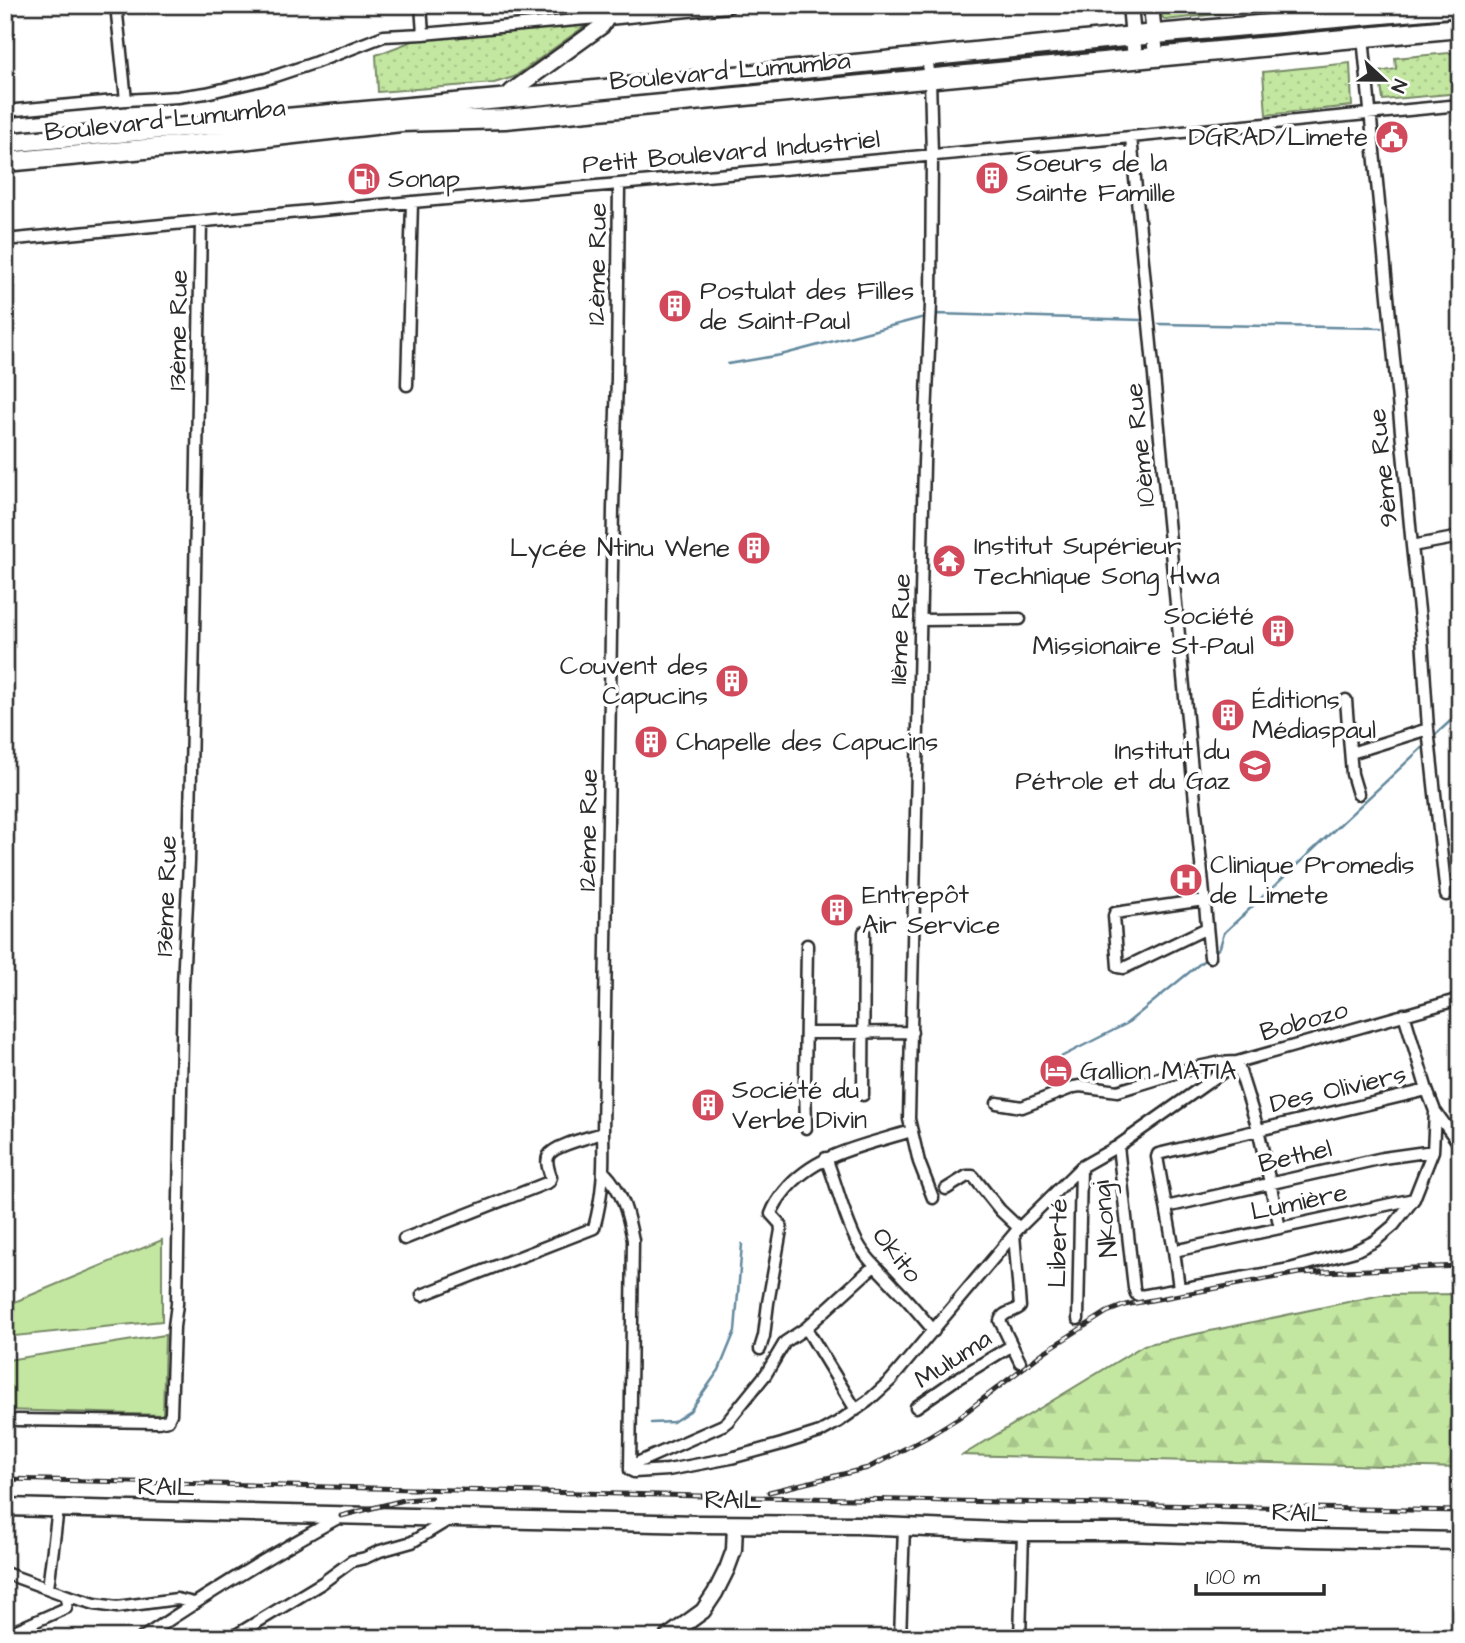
<svg xmlns="http://www.w3.org/2000/svg" width="1465" height="1643" viewBox="0 0 1465 1643" font-family="'Architects Daughter',sans-serif">
  <defs>
    <pattern id="grass-dots" width="8" height="8" patternUnits="userSpaceOnUse" patternTransform="scale(1.75)"><rect width="8" height="8" fill="#c3e7a1"/><path d="M2 2h.1M6 6h.1" fill="none" stroke="#a8c68b" stroke-width="1.8" stroke-linecap="round"/></pattern>
    <pattern id="forest-firs" width="22" height="20" patternUnits="userSpaceOnUse" patternTransform="scale(1.75)"><rect width="22" height="20" fill="#c3e7a1"/><path d="M5 1l3.5 6h-7zM16 11l3.5 6h-7z" fill="#a8c68b"/></pattern>
  </defs>
  <rect width="100%" height="100%" fill="#fff"/>
  <filter id="ink" filterUnits="userSpaceOnUse"><feTurbulence type="fractalNoise" baseFrequency=".0143" numOctaves="2"/><feDisplacementMap in="SourceGraphic" scale="14" xChannelSelector="R" yChannelSelector="G"/><feConvolveMatrix kernelMatrix="1 2 1 2 8 2 1 2 1" color-interpolation-filters="sRGB"/></filter>
  <g filter="url(#ink)">
    <path fill="url(#grass-dots)" stroke="#778966" stroke-width="2" d="M584,20L585,26L514,77L494,83L378,92L376,55L418,39Z
      M1460,52V93L1383,100L1379,72L1396,69L1395,58Z
      M1350,63L1352,106L1266,115L1263,72Z"/>
    <path fill="url(#forest-firs)" stroke="#778966" stroke-width="2" d="M1460,1294V1468L963,1455L1144,1345L1381,1295Z"/>
    <path fill="#c3e7a1" stroke="#778966" stroke-width="2" d="M1156,5H1298L1165,20L1157,11Z
      M162,1240V1321L5,1337V1306Z
      M165,1335L163,1415L5,1410L7,1360Z"/>
    <g fill="none" stroke-linecap="round" stroke-linejoin="round">
      <path stroke="#64899e" stroke-width="2.5" d="M1159,324L1381,328
        M728,364L781,355L936,314L1142,320
        M1432,738L1460,712
        M1214,953L1220,947L1224,933L1427,743
        M1045,1065L1126,1024L1208,957
        M651,1423L673,1422L690,1411L719,1370L735,1331L742,1244"/>
      <defs>
        <path id="street" d="M116,5L126,100
          M421,5L423,34
          M1363,37L1412,546L1422,638L1428,729L1446,895
          M927,57L930,78L932,155L931,304L924,463L909,1119L919,1162L933,1198
          M5,111L126,100L178,97L206,93L266,79L314,63L384,36L423,34L608,17
          M1131,137L1210,957
          M5,240L310,211L619,184L1131,137L1460,105
          M407,385L412,202
          M1412,546L1460,537
          M921,620L1020,619
          M1346,700L1352,774L1358,794
          M1351,753L1428,729
          M1204,900L1115,913L1114,916L1118,967L1124,968L1207,928
          M1404,1014L1427,1090L1435,1111L1460,1145
          M807,1033L912,1032
          M1237,1062L1258,1129L1280,1228
          M863,1095L864,932
          M997,1103L1022,1107L1074,1087L1080,1086L1118,1091L1193,1068L1217,1063L1237,1062L1460,999
          M806,1128L805,1080L807,945
          M1118,1146L1134,1288L1136,1294L1141,1296L1290,1269L1355,1251L1375,1241L1394,1225L1414,1199L1433,1151L1435,1111
          M826,1158C837,1185 843,1214 856,1240C866,1259 880,1270 894,1286C908,1300 921,1316 934,1331
          M604,1172C623,1191 628,1215 633,1240L630,1470L634,1472L668,1470L731,1458L782,1444L820,1432L838,1422L868,1401L891,1380L1019,1228L1081,1167L1118,1146L1237,1062
          M946,1189L967,1176H973L1000,1210L1019,1228
          M1166,1207L1383,1158L1433,1151
          M1014,1234L1020,1307C1013,1313 1003,1311 1000,1321L1020,1362
          M404,1239L549,1182L551,1177C549,1171 545,1161 549,1155C555,1145 591,1137 603,1133
          M1174,1251L1157,1157L1158,1154L1427,1090
          M1179,1288L1174,1251L1414,1199
          M422,1295L594,1228C603,1195 604,1167 603,1133L613,508L617,378L619,184
          M1078,1319L1081,1167
          M806,1328L856,1410
          M760,1349L764,1336L768,1303L781,1230L780,1224L771,1214C774,1206 779,1198 785,1191C815,1153 867,1145 911,1131
          M916,1407L955,1380L1011,1346
          M17,1420L158,1422L168,1420L171,1414L174,1327L177,1304L183,984L189,862L194,635L201,222
          M630,1466L723,1425L728,1421L766,1374L785,1342L806,1328L874,1266
          M5,1573L68,1596L95,1604L117,1607L177,1599L194,1603
          M48,1588L58,1509
          M5,1635L66,1608L68,1596
          M142,1638C206,1595 270,1555 338,1518
          M231,1638L322,1583L352,1561L365,1558L380,1551L412,1542L450,1519
          M900,1638L904,1527
          M1020,1638L1023,1532"/>
        <path id="secondary" d="M1130,5L1135,59
          M1151,5L1156,56
          M608,17L728,5
          M505,98L512,91L602,26C608,19 607,14 607,5
          M666,1638L703,1611L715,1593L727,1569L734,1550L735,1524"/>
        <path id="primary" d="M5,1507L697,1524L857,1525L1023,1532H1126L1309,1538L1460,1541"/>
        <path id="highway" d="M5,143L545,95L1134,36L1460,7
          M5,162L242,140L401,122L505,119L1460,28"/>
      </defs>
      <use href="#street" stroke="#2b2b2b" stroke-width="15"/>
      <use href="#secondary" stroke="#2b2b2b" stroke-width="19"/>
      <use href="#primary" stroke="#2b2b2b" stroke-width="21"/>
      <use href="#highway" stroke="#2b2b2b" stroke-width="23"/>
      <use href="#street" stroke="#fff" stroke-width="10"/>
      <use href="#secondary" stroke="#fff" stroke-width="14"/>
      <use href="#primary" stroke="#fff" stroke-width="16"/>
      <use href="#highway" stroke="#fff" stroke-width="18"/>
      <defs>
        <path id="rail" d="M5,1479L701,1496L1460,1511
          M769,1492L868,1468L929,1436L958,1418L1044,1352L1107,1312L1125,1305L1299,1273L1460,1266
          M341,1516L404,1500L431,1498"/>
      </defs>
      <use href="#rail" stroke="#2b2b2b" stroke-width="5"/>
      <use href="#rail" stroke="#fff" stroke-width="2.5" stroke-dasharray="8" stroke-linecap="butt"/>
    </g>
  </g>
  <defs>
    <symbol id="civic-disc" viewBox="-11 -11 22 22"><circle r="9.5" fill="#d1495b" stroke="#fff"/><path d="M-.6-6.5H3V-4.5H.6V-3L4-1V1h2V6H-6V1h2V-1L-.6-3ZM-1.2 2.5V6h2.4V2.5Z" fill="#fff"/></symbol>
    <symbol id="building-disc" viewBox="-11 -11 22 22"><circle r="9.5" fill="#d1495b" stroke="#fff"/><path d="M-4-6H4V6H1V3H-1V6H-4ZM-2.5-4.3h1.7v1.8h-1.7ZM.8-4.3h1.7v1.8H.8ZM-2.5-1h1.7V.8h-1.7ZM.8-1h1.7V.8H.8Z" fill="#fff"/></symbol>
    <symbol id="fuel-disc" viewBox="-11 -11 22 22"><circle r="9.5" fill="#d1495b" stroke="#fff"/><path d="M-5.5-6h7V0h2V4h1.3V-2.5L3-4.5l.8-.8L6-3V5H2.5V1h-1V6h-7ZM-4.2-4.7v3.2H.2V-4.7Z" fill="#fff"/></symbol>
    <symbol id="temple-disc" viewBox="-11 -11 22 22"><circle r="9.5" fill="#d1495b" stroke="#fff"/><path d="M0-6L5-2H3V0L6.5 2.5H4V6H1.5V3h-3V6H-4V2.5H-6.5L-3 0V-2H-5Z" fill="#fff"/></symbol>
    <symbol id="university-disc" viewBox="-11 -11 22 22"><circle r="9.5" fill="#d1495b" stroke="#fff"/><path d="M0-5L7-2L0 1L-7-2ZM-4 1L0 2.5L4 1V4Q0 6-4 4Z" fill="#fff"/></symbol>
    <symbol id="hospital-disc" viewBox="-11 -11 22 22"><circle r="9.5" fill="#d1495b" stroke="#fff"/><path d="M-5-5h3v3.5h4V-5h3V5h-3V1.5h-4V5h-3Z" fill="#fff"/></symbol>
    <symbol id="hotel-disc" viewBox="-11 -11 22 22"><circle r="9.5" fill="#d1495b" stroke="#fff"/><path d="M-6-4.5h1.5V1H6V5H4.5V3h-9V5H-6ZM-4 0a1.8 1.8 0 1 1 3.6 0ZM.5 0V-2.5h3Q6-2.5 6 0Z" fill="#fff"/></symbol>
  </defs>
  <g fill-rule="evenodd">
    <use href="#civic-disc" x="1373" y="118" width="38" height="38"/>
    <use href="#building-disc" x="973" y="159" width="38" height="38"/>
    <use href="#fuel-disc" x="345" y="160" width="38" height="38"/>
    <use href="#building-disc" x="656" y="287" width="38" height="38"/>
    <use href="#building-disc" x="735" y="529" width="38" height="38"/>
    <use href="#temple-disc" x="930" y="542" width="38" height="38"/>
    <use href="#building-disc" x="1259" y="612" width="38" height="38"/>
    <use href="#building-disc" x="713" y="662" width="38" height="38"/>
    <use href="#building-disc" x="1209" y="696" width="38" height="38"/>
    <use href="#building-disc" x="632" y="723" width="38" height="38"/>
    <use href="#university-disc" x="1236" y="747" width="38" height="38"/>
    <use href="#hospital-disc" x="1167" y="861" width="38" height="38"/>
    <use href="#building-disc" x="818" y="891" width="38" height="38"/>
    <use href="#hotel-disc" x="1037" y="1052" width="38" height="38"/>
    <use href="#building-disc" x="689" y="1086" width="38" height="38"/>
  </g>
  <g text-anchor="middle" dominant-baseline="central" stroke-width="7" stroke-linejoin="round" paint-order="stroke">
    <g font-size="26" fill="#2b2b2b" stroke="#fff">
      <text transform="translate(730 71) rotate(-5)">Boulevard Lumumba</text>
      <text transform="translate(165 120) rotate(-6)">Boulevard Lumumba</text>
      <text transform="translate(731 152) rotate(-5)">Petit Boulevard Industriel</text>
      <text transform="translate(597 264) rotate(-89)">12ème Rue</text>
      <text transform="translate(178 330) rotate(-89)">13ème Rue</text>
      <text transform="translate(1140 445) rotate(-96)">10ème Rue</text>
      <text transform="translate(1383 468) rotate(-96)">9ème Rue</text>
      <text transform="translate(900 629) rotate(-88)">11ème Rue</text>
      <text transform="translate(588 830) rotate(-89)">12ème Rue</text>
      <text transform="translate(166 896) rotate(-88)">13ème Rue</text>
      <text transform="translate(1304 1021) rotate(-16)">Bobozo</text>
      <text transform="translate(1338 1089) rotate(-13)">Des Oliviers</text>
      <text transform="translate(1295 1156) rotate(-13)">Bethel</text>
      <text transform="translate(1299 1202) rotate(-12)">Lumière</text>
      <text transform="translate(1105 1219) rotate(-96)">Nkongi</text>
      <text transform="translate(1058 1243) rotate(-89)">Liberté</text>
      <text transform="translate(897 1255) rotate(51)">Okito</text>
      <text transform="translate(953 1359) rotate(-33)">Muluma</text>
      <text transform="translate(166 1487) rotate(1)">RAIL</text>
      <text x="733" y="1500">RAIL</text>
      <text transform="translate(1300 1513) rotate(2)">RAIL</text>
    </g>
    <g font-size="26" fill="#2b2b2b" stroke="#fff" text-anchor="start">
      <text x="1368" y="137" text-anchor="end">DGRAD/Limete</text>
      <text x="1016" y="163">Soeurs de la<tspan x="1016" dy="30">Sainte Famille</tspan></text>
      <text x="388" y="179">Sonap</text>
      <text x="700" y="291">Postulat des Filles<tspan x="700" dy="30">de Saint-Paul</tspan></text>
      <text x="974" y="546">Institut Supérieur<tspan x="974" dy="30">Technique Song Hwa</tspan></text>
      <text x="730" y="548" text-anchor="end">Lycée Ntinu Wene</text>
      <text x="1254" y="616" text-anchor="end">Société<tspan x="1254" dy="30">Missionaire St-Paul</tspan></text>
      <text x="708" y="666" text-anchor="end">Couvent des<tspan x="708" dy="30">Capucins</tspan></text>
      <text x="1252" y="700">Éditions<tspan x="1252" dy="30">Médiaspaul</tspan></text>
      <text x="676" y="742">Chapelle des Capucins</text>
      <text x="1230" y="751" text-anchor="end">Institut du<tspan x="1230" dy="30">Pétrole et du Gaz</tspan></text>
      <text x="1210" y="865">Clinique Promedis<tspan x="1210" dy="30">de Limete</tspan></text>
      <text x="862" y="895">Entrepôt<tspan x="862" dy="30">Air Service</tspan></text>
      <text x="1080" y="1071">Gallion MATIA</text>
      <text x="732" y="1090">Société du<tspan x="732" dy="30">Verbe Divin</tspan></text>
    </g>
  </g>
  <rect width="1465" height="1643" fill="none" stroke="#fff" stroke-width="28"/>
  <rect x="14" y="14" width="1437" height="1615" fill="none" stroke="#2b2b2b" stroke-width="2.5" filter="url(#ink)"/>
  <g transform="translate(1384 80) rotate(112)" stroke="#ffffff" stroke-width="5" paint-order="stroke">
  <path d="M0-5L12 26L0 18L-12 26Z" fill="#2b2b2b"/>
  <text y="-10" font-size="19" font-weight="bold" text-anchor="middle" fill="#2b2b2b">N</text>
  </g>
  <path d="M1196 1584v10h128v-10" fill="none" stroke="#2b2b2b" stroke-width="3.5"/>
  <text x="1206" y="1584" font-size="21" fill="#2b2b2b" stroke="#ffffff" stroke-width="5" paint-order="stroke">100 m</text>
</svg>
